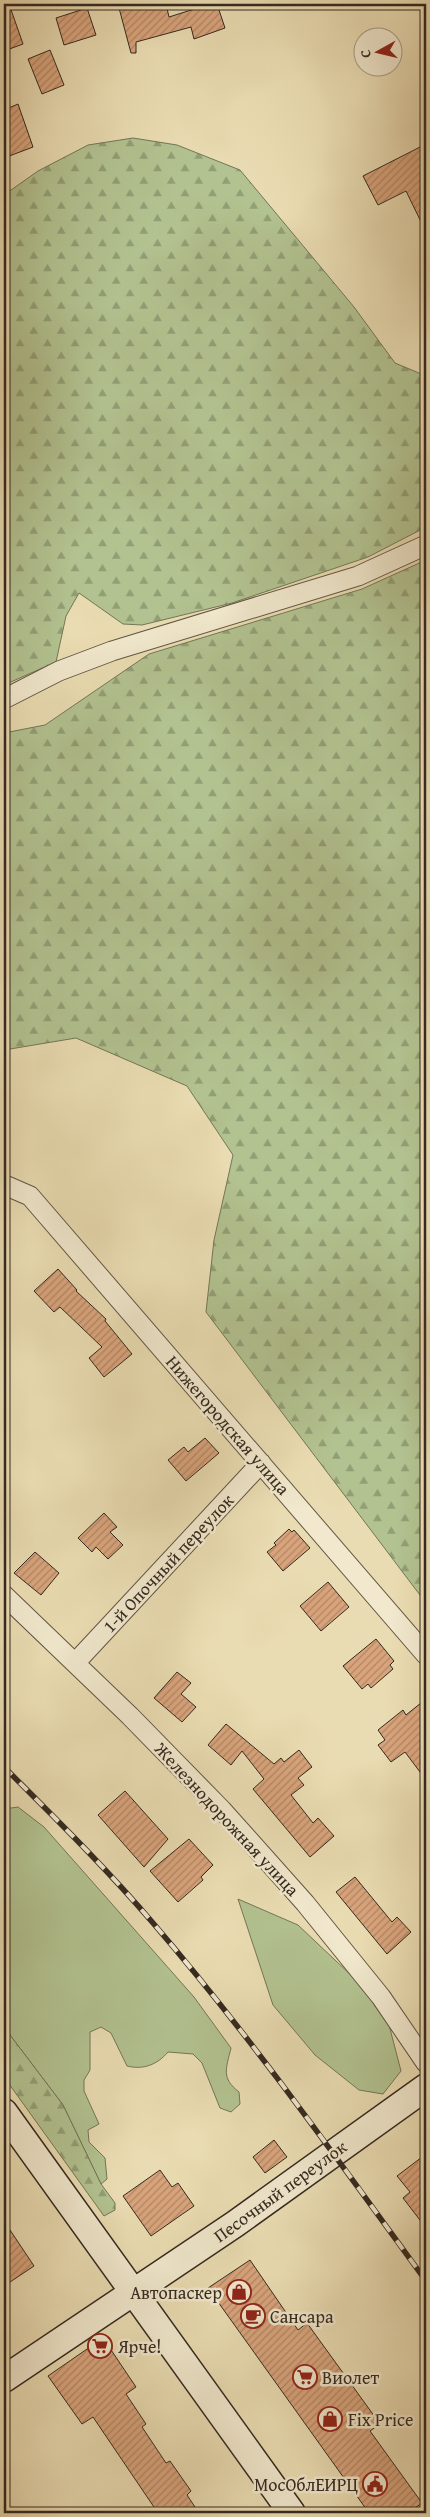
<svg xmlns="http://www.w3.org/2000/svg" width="430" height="2517" viewBox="0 0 430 2517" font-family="'Gentium Book Plus',serif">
  <defs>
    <pattern id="forest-firs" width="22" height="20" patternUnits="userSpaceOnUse" patternTransform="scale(1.25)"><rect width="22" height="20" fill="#b2c290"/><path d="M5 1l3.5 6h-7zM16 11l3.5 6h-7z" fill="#929e75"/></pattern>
    <pattern id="building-hatch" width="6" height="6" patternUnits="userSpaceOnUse" patternTransform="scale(1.25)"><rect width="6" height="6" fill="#d9a47c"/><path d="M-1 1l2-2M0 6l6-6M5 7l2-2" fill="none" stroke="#b18665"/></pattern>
  </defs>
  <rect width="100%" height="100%" fill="#eadcb2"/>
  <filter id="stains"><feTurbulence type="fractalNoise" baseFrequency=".004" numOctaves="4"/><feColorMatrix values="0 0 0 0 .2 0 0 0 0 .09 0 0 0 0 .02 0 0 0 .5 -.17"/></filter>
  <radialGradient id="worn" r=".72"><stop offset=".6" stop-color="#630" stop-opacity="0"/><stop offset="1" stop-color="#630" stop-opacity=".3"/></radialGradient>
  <path fill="#b2c290" stroke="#737658" d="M18,1807L44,1827L194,1997L231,2048C226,2069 221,2078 239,2092L240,2104L231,2112L220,2108L202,2063L193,2054L168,2052C157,2065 143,2070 127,2066L111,2033L101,2027L90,2032V2070L84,2080V2091L99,2124L88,2130L89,2142L105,2158L107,2179L101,2184L63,2105L4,2027V1809Z
    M238,1899L298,1925L354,1978L388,2021L401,2071L383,2094L359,2090L315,2055L273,2005Z"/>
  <path fill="url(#forest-firs)" stroke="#737658" d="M133,138L177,145L240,170L354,307L395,363L426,376V527L368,557L232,603L142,625L123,624L79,593L66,616L56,662L4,685V195L38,171L88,145Z
    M426,560V1603L206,1312L214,1240L233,1155L187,1086L76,1038L4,1050V733L45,725L149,654L362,589Z
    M4,2027L63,2105L101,2184L115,2203V2210L104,2216L4,2077Z"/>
  <path fill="url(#building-hatch)" stroke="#342920" d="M4,4H9L23,44L4,51Z
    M132,4H166L169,17L210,4H217L225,28L194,39L191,27L136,42V53H131L119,8Z
    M87,8L96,35L64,45L56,18Z
    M50,50L64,85L42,94L28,59Z
    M18,104L33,147L4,158V110Z
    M426,144V232L406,191L378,205L363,176Z
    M58,1269L77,1290L76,1291L106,1319L105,1321L132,1354L104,1377L89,1358L102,1347L60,1307L54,1312L34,1291Z
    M205,1438L219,1453L186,1481L168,1460L184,1447L188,1452Z
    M104,1513L117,1527L110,1532L123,1545L108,1559L96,1547L92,1552L78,1538Z
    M289,1529L292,1532L294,1530L310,1548L283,1571L267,1552L276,1545L274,1543Z
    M35,1552L59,1573L41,1595L14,1573Z
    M328,1582L349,1607L321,1631L300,1606Z
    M376,1639L394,1661L390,1665L393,1669L371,1688L368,1684L362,1689L343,1666Z
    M177,1672L191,1683L181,1694L196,1707L182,1722L154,1698Z
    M426,1699V1780L405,1752L391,1762L378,1745L385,1740L378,1730L403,1710L406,1715Z
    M226,1724L274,1764L281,1758L284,1762L299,1750L312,1767L298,1778L304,1785L291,1795L313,1823L318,1818L334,1836L310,1857L253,1789L264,1779L242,1751L231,1765L208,1745Z
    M125,1791L168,1839L144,1867L98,1815Z
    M189,1839L213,1865L201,1877L203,1880L178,1902L150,1871Z
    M355,1877L392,1922L397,1917L411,1932L387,1954L336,1892Z
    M274,2140L287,2157L265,2173L253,2157Z
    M426,2154V2228L403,2198L410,2192L397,2176Z
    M160,2170L172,2187L178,2183L194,2206L151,2236L123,2196Z
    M4,2221L34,2266L4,2286Z
    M250,2260L298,2330L307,2323L380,2424L370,2431L422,2503L408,2513H369L208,2288Z
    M103,2338L136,2387L126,2394L146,2424L142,2427L166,2463L170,2461L191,2491L187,2495L199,2513H158L93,2417L82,2424L48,2376Z"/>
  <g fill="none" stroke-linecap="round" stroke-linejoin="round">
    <defs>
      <path id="street" d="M4,699L59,671L112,651L358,576L426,545
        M4,1187L7,1186L30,1196L426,1655
        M4,1595L130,1716L222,1810L305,1903L381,1997L426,2063
        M75,1663L261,1463"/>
      <path id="secondary" d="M4,2112L292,2513
        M4,2379L235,2224L426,2087"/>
    </defs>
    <use href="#street" stroke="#625644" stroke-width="21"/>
    <use href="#secondary" stroke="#342920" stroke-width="29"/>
    <use href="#street" stroke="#f1e8cd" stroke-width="19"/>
    <use href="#secondary" stroke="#f1e8cd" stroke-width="26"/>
    <defs>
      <path id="rail" d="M4,1767C55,1818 106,1868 153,1923C251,2037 338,2160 426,2281"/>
    </defs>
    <use href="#rail" stroke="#342920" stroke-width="5.5"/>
    <use href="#rail" stroke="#f1e8cd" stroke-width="4" stroke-dasharray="11" stroke-linecap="butt"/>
  </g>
  <defs>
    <symbol id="shop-ring" viewBox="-11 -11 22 22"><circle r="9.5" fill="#f1e8cd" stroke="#8f2418" stroke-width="1.5"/><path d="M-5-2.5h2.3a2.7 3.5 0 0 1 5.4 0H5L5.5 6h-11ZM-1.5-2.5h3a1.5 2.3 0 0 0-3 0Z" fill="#8f2418"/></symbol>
    <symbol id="cafe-ring" viewBox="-11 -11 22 22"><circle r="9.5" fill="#f1e8cd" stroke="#8f2418" stroke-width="1.5"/><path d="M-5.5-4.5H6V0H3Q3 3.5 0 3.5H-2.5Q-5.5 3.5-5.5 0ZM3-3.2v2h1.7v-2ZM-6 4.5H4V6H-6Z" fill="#8f2418"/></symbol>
    <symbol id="supermarket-ring" viewBox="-11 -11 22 22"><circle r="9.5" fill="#f1e8cd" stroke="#8f2418" stroke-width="1.5"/><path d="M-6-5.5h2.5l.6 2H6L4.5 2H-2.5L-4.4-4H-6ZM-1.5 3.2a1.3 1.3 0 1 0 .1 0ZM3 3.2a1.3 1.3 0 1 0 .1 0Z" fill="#8f2418"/></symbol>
    <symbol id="civic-ring" viewBox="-11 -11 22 22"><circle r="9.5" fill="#f1e8cd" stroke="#8f2418" stroke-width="1.5"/><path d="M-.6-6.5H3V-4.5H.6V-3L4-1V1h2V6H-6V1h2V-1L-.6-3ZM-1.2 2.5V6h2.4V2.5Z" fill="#8f2418"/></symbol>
  </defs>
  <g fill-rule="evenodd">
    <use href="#shop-ring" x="225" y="2278" width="28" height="28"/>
    <use href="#cafe-ring" x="239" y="2302" width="28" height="28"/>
    <use href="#supermarket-ring" x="86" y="2332" width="28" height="28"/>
    <use href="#supermarket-ring" x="291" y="2363" width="28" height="28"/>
    <use href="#shop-ring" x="316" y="2405" width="28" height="28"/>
    <use href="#civic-ring" x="361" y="2470" width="28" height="28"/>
  </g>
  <g text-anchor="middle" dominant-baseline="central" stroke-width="5" stroke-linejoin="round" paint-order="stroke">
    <g font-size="18" fill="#342920" stroke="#f1e8cd">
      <text transform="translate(228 1425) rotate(49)">Нижегородская улица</text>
      <text transform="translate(168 1563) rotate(-47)">1-й Опочный переулок</text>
      <text transform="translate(227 1819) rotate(47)">Железнодорожная улица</text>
      <text transform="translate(280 2191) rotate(-36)">Песочный переулок</text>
    </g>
    <g font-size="18" fill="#342920" stroke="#f1e8cd" text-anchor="start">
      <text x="222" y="2292" text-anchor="end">Автопаскер</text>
      <text x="270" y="2316">Сансара</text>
      <text x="118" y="2346">Ярче!</text>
      <text x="322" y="2377">Виолет</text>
      <text x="348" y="2419">Fix Price</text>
      <text x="358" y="2484" text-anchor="end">МосОблЕИРЦ</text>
    </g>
  </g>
  <rect width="430" height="2517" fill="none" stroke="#eadcb2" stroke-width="20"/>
  <rect x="5" y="5" width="420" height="2507" fill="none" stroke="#342920" stroke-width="2.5"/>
  <rect x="10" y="10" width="410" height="2497" fill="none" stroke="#342920"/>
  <g transform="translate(378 52) rotate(262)"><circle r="24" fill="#f1e8cd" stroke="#a59c88"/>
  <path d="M0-4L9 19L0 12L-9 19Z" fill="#8f2418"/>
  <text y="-8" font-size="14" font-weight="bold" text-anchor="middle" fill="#342920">С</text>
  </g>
  <rect width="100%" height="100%" filter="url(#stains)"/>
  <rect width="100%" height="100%" fill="url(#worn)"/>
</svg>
